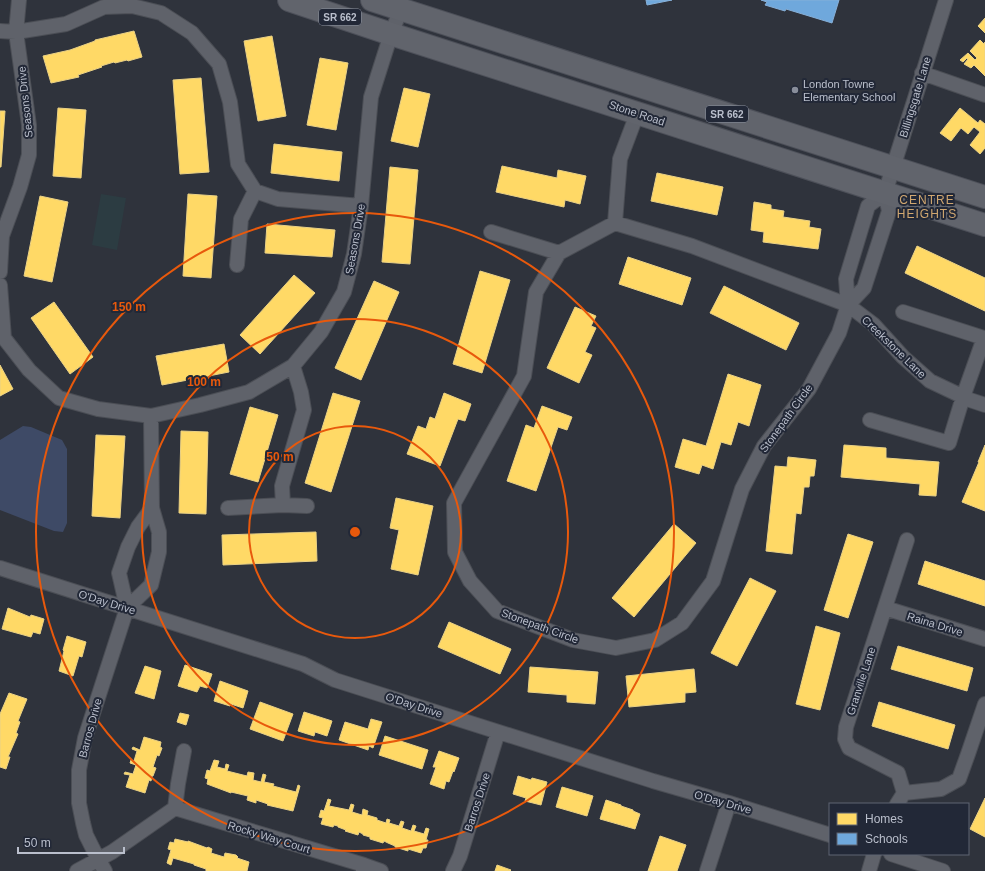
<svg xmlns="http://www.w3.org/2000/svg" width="985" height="871" viewBox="0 0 985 871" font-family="Arial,sans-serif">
  <rect width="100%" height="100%" fill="#2f333c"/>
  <path fill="#2c3c42" d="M101,194L126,198L117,250L92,245Z"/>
  <path fill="#3e4a66" d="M23,426L31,427L62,440L67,449V523L63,532L54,531L0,510V440Z"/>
  <path fill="#ffd966" stroke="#ead185" d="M985,18V33L978,26Z
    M134,31L142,57L128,61L127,60L115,63L114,62L101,66L102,67L78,75L79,77L51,83L43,56L70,50L95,41V40Z
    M272,36L286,116L258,121L244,41Z
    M980,40L984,44L985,42V76L974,65L971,68L964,64L968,59L967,58L963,62L960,60L968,53L975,60L977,58L970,51Z
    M320,58L348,63L336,130L307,125Z
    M201,78L209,172L180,174L173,80Z
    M404,88L430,94L418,147L391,141Z
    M58,108L86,110L81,178L53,176Z
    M960,108L978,123L980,120L985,124V148L980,154L970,145L980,132L974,127L968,134L961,128L951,141L940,133Z
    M0,111H5L1,167H0Z
    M274,144L342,152L339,181L271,173Z
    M502,166L557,178L558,170L586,176L580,204L565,200L564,207L496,192Z
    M390,167L418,170L410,264L382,262Z
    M657,173L723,187L717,215L651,201Z
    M188,194L217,196L211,278L183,276Z
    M40,196L68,202L52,282L24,276Z
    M754,202L771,205V209L784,211L783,217L810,221L809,227L821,229L818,249L763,242L764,232L751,230Z
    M267,224L335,230L332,257L265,253Z
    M917,246L985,278V311L905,273Z
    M628,257L691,278L682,305L619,284Z
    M480,271L510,280L482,373L453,364Z
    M294,275L315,293L260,354L240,335Z
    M374,281L399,292L361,380L335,368Z
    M724,286L799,323L786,350L710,313Z
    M54,302L93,357L70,374L31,318Z
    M575,307L596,316L591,326L596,328L585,352L592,355L579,383L547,368Z
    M224,344L229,372L162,385L156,356Z
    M0,365L13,389L0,396Z
    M728,374L761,385L749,426L738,422L731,445L721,442L713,469L702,465L699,474L675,467L683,439L706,446Z
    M333,393L360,401L331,492L305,483Z
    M444,393L471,404L465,421L458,419L440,466L407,454L418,426L426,429L430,417L435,419Z
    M542,406L572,417L567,430L558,427L536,491L507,481L526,425L534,428Z
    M250,407L278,415L258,482L230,474Z
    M181,431L208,432L206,514L179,513Z
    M96,435L125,436L120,518L92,516Z
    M844,445L886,448V458L939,462L936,496L919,495L920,484L841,477Z
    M985,445V511L962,502L979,462H978Z
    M788,457L816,460L814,476H810L809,487H804L801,514L796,513L792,554L766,551L775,466L787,467Z
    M396,498L433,506L418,575L391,569L399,530L390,528Z
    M674,524L696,543L634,617L612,598Z
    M316,532L317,561L223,565L222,535Z
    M848,534L873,542L848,618L824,610Z
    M925,561L985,581V606L918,584Z
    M750,578L776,591L737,666L711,653Z
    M8,608L30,617L31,615L44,619L40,634L33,632L31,637L2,629Z
    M449,622L511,649L500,674L438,647Z
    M816,626L840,633L820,710L796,704Z
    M67,636L86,642L82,657L79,656L73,676L59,671L64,651L63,650Z
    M898,646L973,668L967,691L891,669Z
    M185,665L212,674L207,688L200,686L197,692L178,686Z
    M145,666L161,671L154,699L135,693Z
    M530,667L598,672L595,704L567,702V695L528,692Z
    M694,669L696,692L685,693V702L629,707L626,676Z
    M220,681L248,691L243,708L231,704L230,706L214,701Z
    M9,693L27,699L18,721L20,722L16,733L18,734L8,757H10L6,769L0,767V714Z
    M260,702L293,714L283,741L250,729Z
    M879,702L955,725L948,749L872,726Z
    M304,712L332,721L327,736L315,732L314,736L298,731Z
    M180,713L189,715L186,725L177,722Z
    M371,719L382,722L373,748L369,746L368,750L339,740L345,722L368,729Z
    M385,736L428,750L422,769L379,755Z
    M144,737L161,742L160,747L162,748L159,756L157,755L153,767L156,768L153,776H152L151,781L149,780L145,793L126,787L130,775L124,774L125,772L133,774L136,765L130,763L131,760L134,761L137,751L132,749L133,747L140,750Z
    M439,751L459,758L454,772L453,771L449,782L446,781L444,789L430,784L436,767H433Z
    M214,760L219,761L217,767L225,769L226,764L229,765L227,771L247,776L248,772L254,773L253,780L261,782L263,774L266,775L264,782L274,784L273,786L296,792L298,785L300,786L293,811L267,805L268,804L256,800V803L247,800L248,796L231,792V793L207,784L208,779L205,778L207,770L210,771Z
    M518,776L531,780L532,778L547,782L541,805L525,801L526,798L513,794Z
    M562,787L593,796L587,816L556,807Z
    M985,798V837L970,829Z
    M328,799L331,800L329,806L349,810L351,804L354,805L352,812L362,815L363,809L368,811L367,815L377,818V820L386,823L387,819L390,820L389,823L399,826L401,821L404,822L402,828L411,831L413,825L416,826L414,831L424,834L426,828L429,829L426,840H428L426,848H423L421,853L408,849V851L395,847V846L388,843L384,841L383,843L370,839V837L363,835V834L359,832L358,835L345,831L346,830L338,827V826L334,825L333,827L321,824L323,818L319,817L321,810L324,811Z
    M606,800L621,805V806L633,810V811L640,814L635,829L600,819Z
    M660,836L686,845L677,871H648Z
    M175,839L188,842V841L207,848L208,847L212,849L211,853L224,857L225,853L236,855L238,857L237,858L249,862L247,871H206V869L194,865V864L173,858L171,865L167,863L171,850L168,849L170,842L174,843Z
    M497,865L511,870L510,871H495Z"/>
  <path fill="#6fa8dc" stroke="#86afd7" d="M646,0H672L647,5Z
    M761,0H839L832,23L786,9L785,11L765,5L767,2Z"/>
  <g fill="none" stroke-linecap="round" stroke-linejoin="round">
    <defs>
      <path id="minor" d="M0,31L16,32L66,24L104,7L132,6L161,13L192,33L219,64L230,102L238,164L255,191L278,199L361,206
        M922,73L985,95
        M885,193L868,206L846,279L848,305L839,333L809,389L764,446L742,489L713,581L682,623L655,640L616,648L573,640L497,611L470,581L455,552L454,503L524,376L536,292L559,253L615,223L692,246L848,305L873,324L903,357L930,381L970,400L985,405
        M615,223L620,159L637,114
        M491,232L559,253
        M237,265L241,219L255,191
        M0,272L2,236L20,187L29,155V125L16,32L19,0
        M0,285L4,338L29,370L59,398L98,409L151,416L200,405L249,392L293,366L321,332L344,292L354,254L361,206L371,97L391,34L401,9
        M848,305L864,288L889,211L885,193L946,0
        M870,420L949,443L963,397L984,338L903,312
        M283,505L282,486L304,410L301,392L293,366
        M228,508L283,505L307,506
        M0,568L303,664L335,680L653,781L729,803L830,835
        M127,608L119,573L128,547L138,527L152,508
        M885,608L985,639
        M904,793L898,773L849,748L845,739L846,727L907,540
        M897,804L904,793L941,789L959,779L968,754L985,704
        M175,808L178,784L184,751
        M891,854L943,871
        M364,865L381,871
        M77,871L112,852L175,808L364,865L363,871
        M105,871L98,859L86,835L83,823L79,803V770L85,738L127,608L151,585L159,552V532L152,508L151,416
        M453,871L460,856L498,732
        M707,871L729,803
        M869,871L874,854"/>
      <path id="primary" d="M289,0L391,34L985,225
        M372,0L985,197"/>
    </defs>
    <use href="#minor" stroke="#4b4e55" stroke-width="16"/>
    <use href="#primary" stroke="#4d5059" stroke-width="24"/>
    <use href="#minor" stroke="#5f626a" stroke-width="14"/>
    <use href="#primary" stroke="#61646c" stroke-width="22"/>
  </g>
  <g fill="none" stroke="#e8590c" stroke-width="2">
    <circle cx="355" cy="532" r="106"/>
    <circle cx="355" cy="532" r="213"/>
    <circle cx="355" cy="532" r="319"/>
  </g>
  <circle fill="#898e9a" stroke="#222837" stroke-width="1.5" cx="795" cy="90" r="4"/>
  <g text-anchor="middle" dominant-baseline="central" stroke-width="4" stroke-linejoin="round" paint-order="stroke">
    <g fill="#222837" stroke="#8c929f" stroke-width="1">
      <rect x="319" y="9" width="42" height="16" rx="3"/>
      <rect x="706" y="106" width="42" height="16" rx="3"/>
    </g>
    <g font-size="10" font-weight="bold" fill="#babfcc">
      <text x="340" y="17">SR 662</text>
      <text x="727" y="114">SR 662</text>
    </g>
    <g font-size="11" fill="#babfcc" stroke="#222837" text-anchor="start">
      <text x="803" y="84">London Towne<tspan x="803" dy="13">Elementary School</tspan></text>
    </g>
    <g font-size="11" fill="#babfcc" stroke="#222837">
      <text transform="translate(915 97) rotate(-73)">Billingsgate Lane</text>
      <text transform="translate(25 102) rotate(-96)">Seasons Drive</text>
      <text transform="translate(637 113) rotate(18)">Stone Road</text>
      <text transform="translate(355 239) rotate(-80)">Seasons Drive</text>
      <text transform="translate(894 347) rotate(44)">Creekstone Lane</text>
      <text transform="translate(786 418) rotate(-54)">Stonepath Circle</text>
      <text transform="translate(107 602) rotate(17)">O'Day Drive</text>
      <text transform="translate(935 624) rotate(17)">Raina Drive</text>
      <text transform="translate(540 626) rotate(20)">Stonepath Circle</text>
      <text transform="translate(861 681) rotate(-72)">Granville Lane</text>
      <text transform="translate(414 705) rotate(18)">O'Day Drive</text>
      <text transform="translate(90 728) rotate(-75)">Barros Drive</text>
      <text transform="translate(477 802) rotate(-72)">Barros Drive</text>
      <text transform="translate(723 802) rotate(16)">O'Day Drive</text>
      <text transform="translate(269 837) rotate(17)">Rocky Way Court</text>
    </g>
    <g font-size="12" letter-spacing="1" fill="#d1a770" stroke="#222837">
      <text x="927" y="200">CENTRE<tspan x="927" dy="14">HEIGHTS</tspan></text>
    </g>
  </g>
  <circle cx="355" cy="532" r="6" fill="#e8590c" stroke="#222837" stroke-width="2"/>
  <g font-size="12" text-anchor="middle" font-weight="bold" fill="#e8590c" stroke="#222837" stroke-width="4" stroke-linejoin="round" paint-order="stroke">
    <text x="129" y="311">150 m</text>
    <text x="204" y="386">100 m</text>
    <text x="280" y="461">50 m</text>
  </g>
  <rect x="829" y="803" width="140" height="52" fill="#222837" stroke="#5f6473"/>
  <rect x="837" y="813" width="20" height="12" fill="#ffd966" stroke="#5f6473"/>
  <text x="865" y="823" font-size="12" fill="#babfcc">Homes</text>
  <rect x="837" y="833" width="20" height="12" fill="#6fa8dc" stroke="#5f6473"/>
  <text x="865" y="843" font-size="12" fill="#babfcc">Schools</text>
  <path d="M18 847v6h106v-6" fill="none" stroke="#babfcc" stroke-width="2"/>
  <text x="24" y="847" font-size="12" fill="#babfcc" stroke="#222837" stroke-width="3" paint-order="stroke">50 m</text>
</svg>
